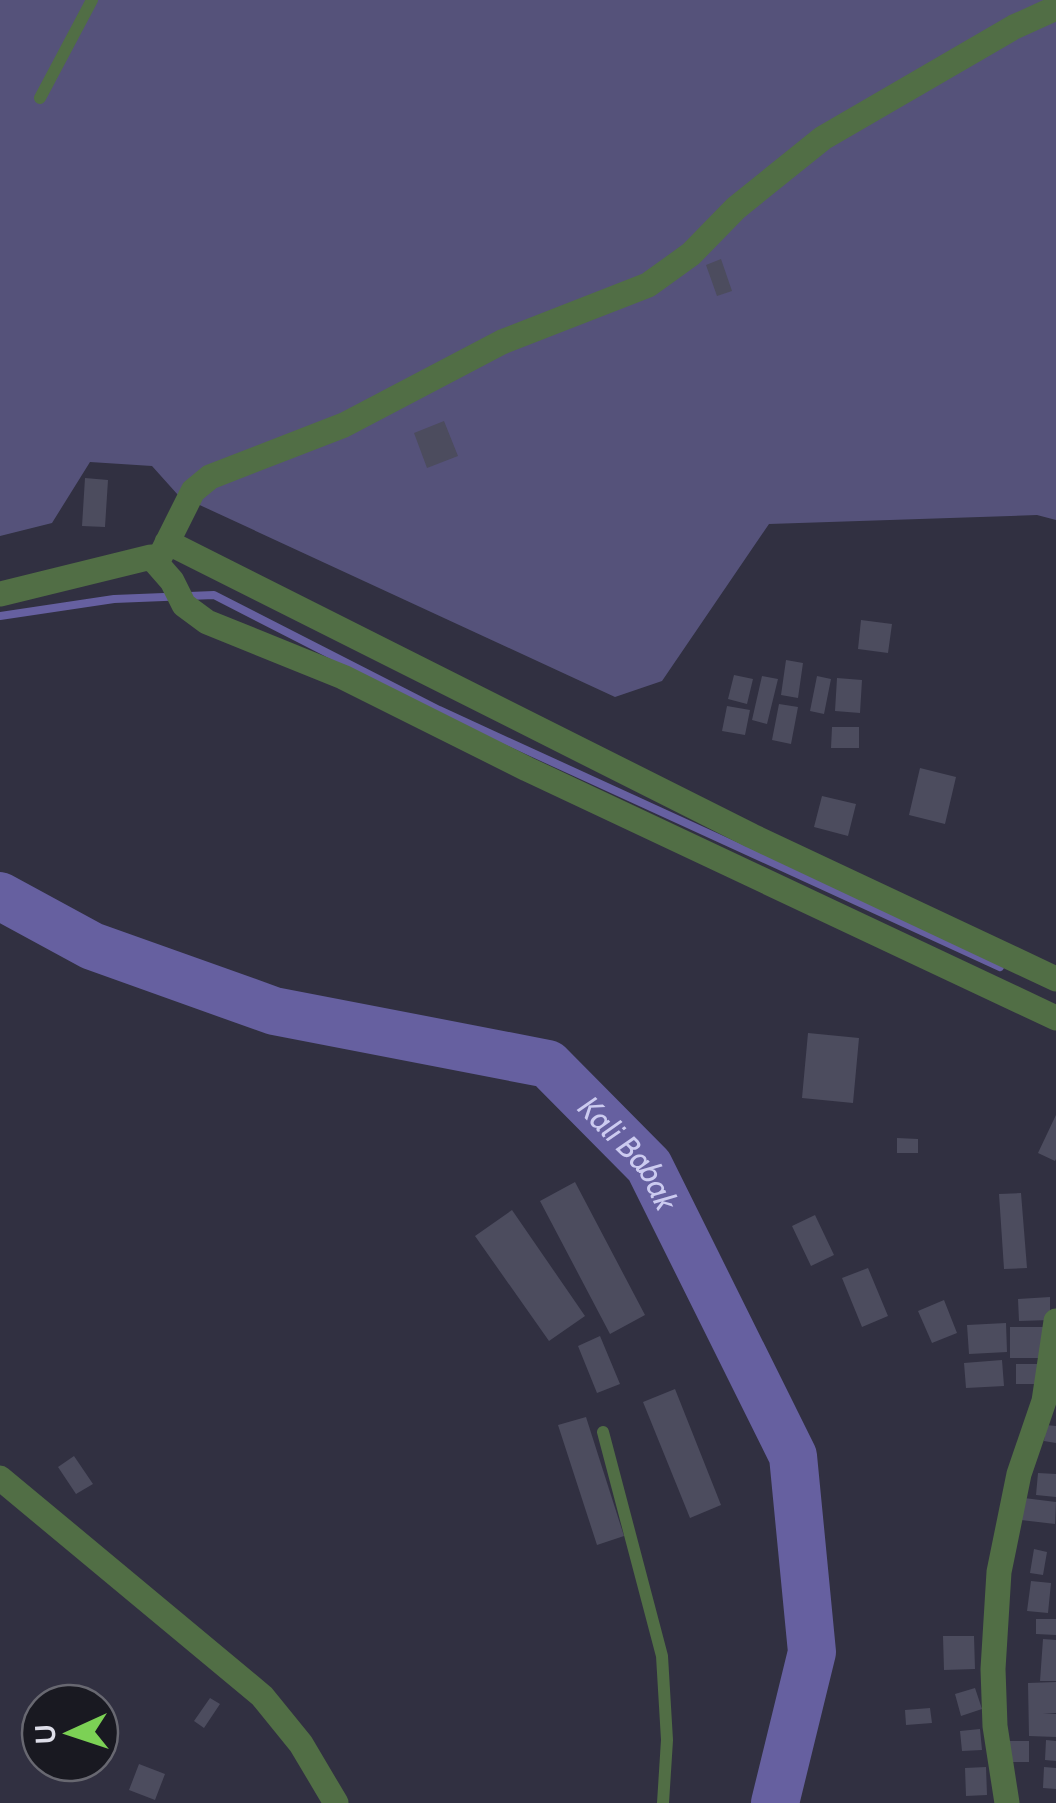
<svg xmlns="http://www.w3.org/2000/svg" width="1056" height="1803" viewBox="0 0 1056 1803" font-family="Cabin,sans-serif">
  <rect width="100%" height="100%" fill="#313041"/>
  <path fill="#55527a" d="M0,0H1056V520L1037,515L769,524L662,681L615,697L178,495L152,466L90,462L52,523L0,536Z"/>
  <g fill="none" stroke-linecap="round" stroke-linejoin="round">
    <path stroke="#6660a0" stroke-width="8" d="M0,616L114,599L214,595L439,710L1000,967"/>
    <path stroke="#6660a0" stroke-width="48" id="s1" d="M0,896L92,946L274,1011L548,1064L649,1166L793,1456L812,1652L775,1803"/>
  </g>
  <path fill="#4c4c5e" d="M721,259L732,291L717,296L706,265Z
    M444,421L458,456L427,468L414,433Z
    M85,478L108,480L105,527L82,526Z
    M861,620L892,624L888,653L858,649Z
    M786,660L803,663L798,698L781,695Z
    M734,675L753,679L747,704L728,699Z
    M762,676L778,679L767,724L752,720Z
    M817,676L831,679L824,714L810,711Z
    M837,678L862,680L860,713L835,711Z
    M779,704L798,707L791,744L772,740Z
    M727,706L750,710L745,735L722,731Z
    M832,727H859V748H831Z
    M920,768L956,777L945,824L909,815Z
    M822,796L856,804L848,836L814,827Z
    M808,1033L859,1038L853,1103L802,1098Z
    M1056,1115V1159L1055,1161L1038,1153Z
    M897,1138L918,1139V1153H897Z
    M575,1182L645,1315L610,1334L540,1201Z
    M1021,1193L1027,1268L1004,1269L999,1194Z
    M512,1210L585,1316L549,1341L475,1236Z
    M815,1215L834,1255L811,1266L792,1226Z
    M868,1268L888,1316L862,1327L842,1278Z
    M1050,1297V1320L1019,1321L1018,1299Z
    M944,1300L957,1333L932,1343L918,1311Z
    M1006,1323L1007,1352L969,1354L967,1325Z
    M1010,1327H1045V1358H1010Z
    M600,1336L620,1384L597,1393L578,1346Z
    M1002,1360L1004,1386L966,1388L964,1363Z
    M1016,1364H1041V1384H1016Z
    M675,1389L721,1505L690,1518L643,1402Z
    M586,1417L624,1536L597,1545L558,1425Z
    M1046,1425L1056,1426V1443L1044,1441Z
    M74,1456L93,1484L76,1494L58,1467Z
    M1038,1473L1056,1474V1497L1036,1495Z
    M1024,1498L1056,1502L1055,1524L1021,1520Z
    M1034,1549L1047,1552L1043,1575L1030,1573Z
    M1031,1581L1051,1583L1048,1613L1027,1611Z
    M1036,1619H1056V1635L1036,1634Z
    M943,1636H974L975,1669L944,1670Z
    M1043,1639L1056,1640V1681H1040Z
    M1056,1682V1713H1043L1056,1714V1737L1029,1736L1028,1683Z
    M975,1688L982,1709L961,1716L955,1694Z
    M210,1698L220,1704L204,1728L194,1721Z
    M930,1708L932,1723L906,1725L905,1710Z
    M980,1729L982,1750L962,1751L960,1731Z
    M1046,1740L1056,1741V1761L1045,1760Z
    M1010,1741H1029V1762H1010Z
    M139,1764L165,1774L155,1800L129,1790Z
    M986,1767L987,1795L966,1796L965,1768Z
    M1044,1767L1056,1768V1789L1043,1788Z"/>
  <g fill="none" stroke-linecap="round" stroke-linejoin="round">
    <path stroke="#516e45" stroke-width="12" d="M40,98L92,0
      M603,1432L662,1656L667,1740L663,1803"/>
    <path stroke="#516e45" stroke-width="25" d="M167,542L752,836L1056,979
      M158,561L193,491L210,477L344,425L502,342L648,285L691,254L736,208L823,138L1014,27L1056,8
      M0,594L151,557L172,581L184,605L207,622L343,677L527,769L1056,1018
      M0,1478L262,1696L301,1744L336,1803
      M1007,1803L995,1726L993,1669L999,1572L1019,1474L1044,1401L1056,1321"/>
  </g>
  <g text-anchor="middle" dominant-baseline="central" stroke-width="10" stroke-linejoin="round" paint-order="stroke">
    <g font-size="32" font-style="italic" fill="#cccbf0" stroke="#191921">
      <text stroke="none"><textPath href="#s1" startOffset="698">Kali Babak</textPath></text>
    </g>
  </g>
  <g transform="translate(70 1733) rotate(267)"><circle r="48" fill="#191921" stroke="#686871" stroke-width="2.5"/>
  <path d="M0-8L18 38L0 25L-18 38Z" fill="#7cd155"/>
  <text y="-15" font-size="28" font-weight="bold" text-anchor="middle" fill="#dedee9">U</text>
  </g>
</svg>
